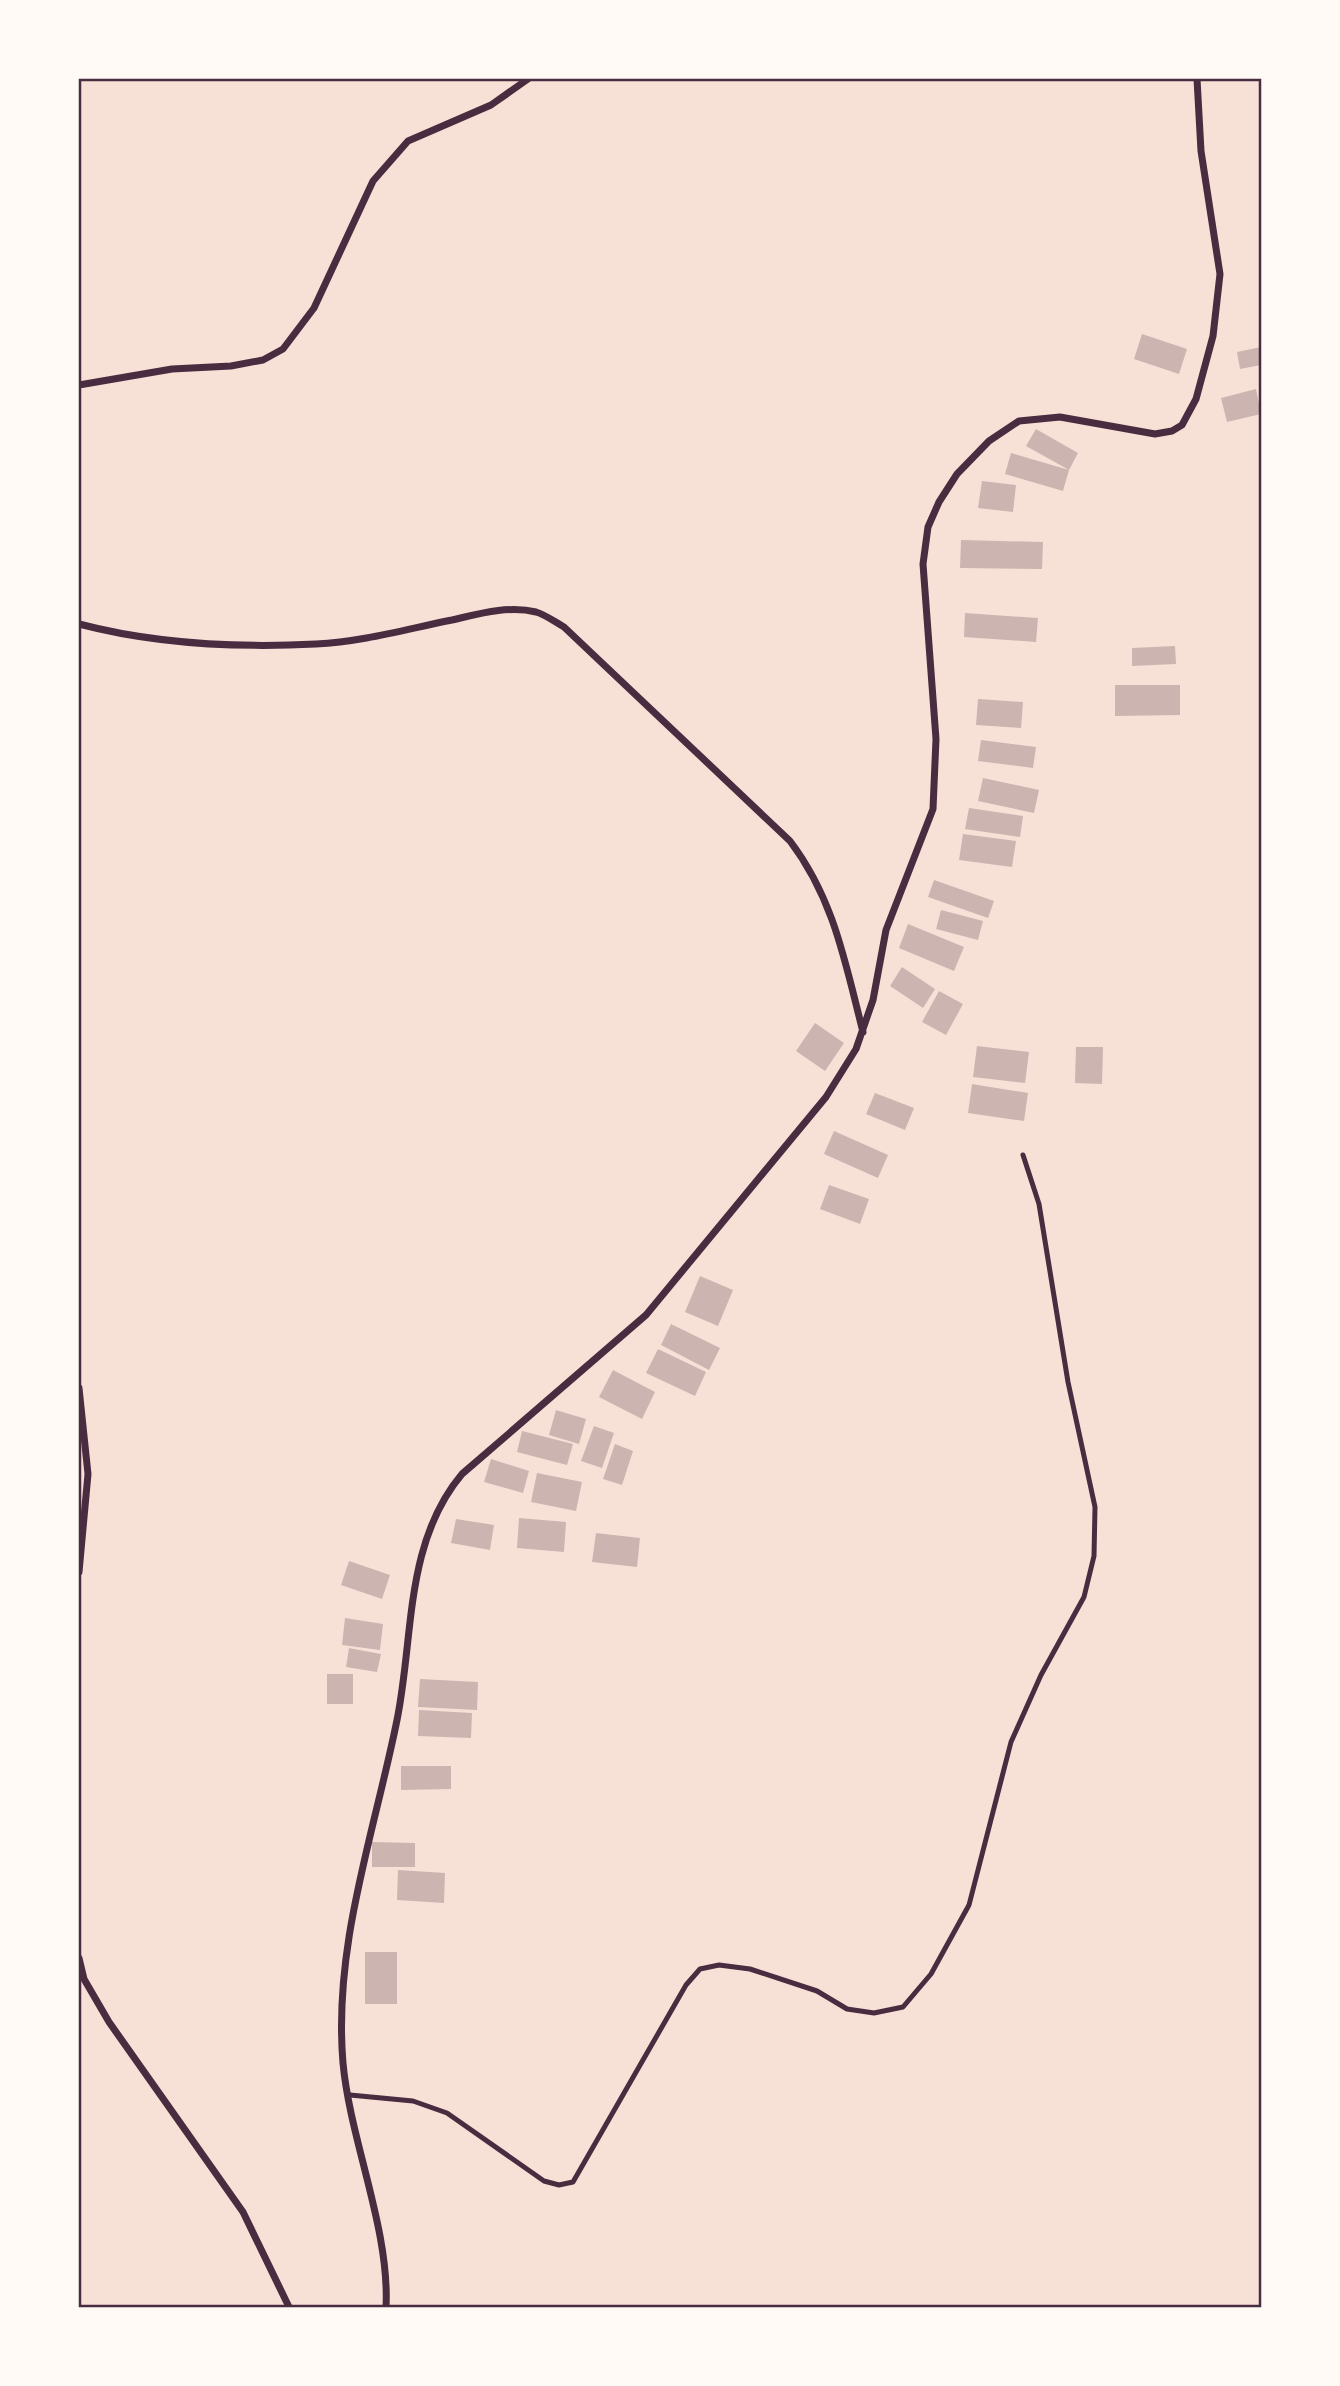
<svg xmlns="http://www.w3.org/2000/svg" width="1340" height="2386" viewBox="0 0 1340 2386" font-family="'Roboto Condensed',sans-serif">
  <rect width="100%" height="100%" fill="#f7e1d7"/>
  <path fill="#ccb4b1" d="M1142,334L1187,349L1179,374L1134,359Z
    M1261,347V365L1240,369L1237,352Z
    M1256,389L1261,414L1227,422L1221,398Z
    M1036,429L1078,453L1069,470L1026,446Z
    M1011,453L1069,470L1063,491L1005,474Z
    M982,481L1016,485L1013,512L978,508Z
    M961,540L1043,542L1042,569L960,568Z
    M965,613L1038,618L1036,642L964,637Z
    M1175,646L1176,664L1132,666V648Z
    M1115,685H1180V715L1115,716Z
    M978,699L1023,702L1021,728L976,725Z
    M981,740L1036,747L1033,768L978,761Z
    M983,778L1039,790L1034,813L978,801Z
    M969,808L1023,816L1020,837L965,829Z
    M963,834L1016,841L1012,867L959,860Z
    M934,880L994,901L988,918L928,897Z
    M941,910L983,921L978,940L936,929Z
    M908,924L964,947L954,971L899,948Z
    M902,967L935,989L923,1008L890,986Z
    M939,991L963,1004L946,1035L922,1022Z
    M815,1023L844,1043L825,1071L796,1051Z
    M977,1046L1029,1052L1025,1083L973,1077Z
    M1076,1047H1103L1102,1084L1075,1083Z
    M972,1084L1028,1093L1024,1121L968,1113Z
    M875,1093L914,1108L905,1130L866,1114Z
    M834,1131L888,1155L878,1178L824,1154Z
    M829,1185L869,1199L860,1224L820,1209Z
    M700,1276L733,1290L718,1326L685,1312Z
    M671,1324L720,1348L709,1370L661,1345Z
    M658,1349L706,1372L695,1396L646,1373Z
    M613,1370L655,1392L642,1419L599,1397Z
    M556,1410L586,1419L579,1444L549,1435Z
    M594,1426L614,1433L602,1468L581,1461Z
    M522,1431L573,1444L567,1465L517,1452Z
    M615,1444L633,1451L622,1485L603,1479Z
    M491,1459L529,1471L523,1493L484,1482Z
    M537,1473L582,1482L576,1511L531,1502Z
    M519,1518L566,1522L564,1552L517,1548Z
    M456,1519L494,1525L490,1550L451,1543Z
    M596,1533L640,1538L637,1567L592,1562Z
    M349,1561L390,1575L382,1599L341,1585Z
    M345,1618L383,1624L380,1650L342,1645Z
    M349,1648L381,1654L377,1672L346,1667Z
    M327,1674H353V1704H327Z
    M420,1679L478,1682L477,1710L418,1707Z
    M419,1710L472,1713L471,1738L418,1736Z
    M401,1766H451V1789L401,1790Z
    M372,1842L415,1843V1867H372Z
    M398,1870L445,1873L444,1903L397,1900Z
    M365,1952H397V2004H365Z"/>
  <g fill="none" stroke-linecap="round" stroke-linejoin="round">
    <path stroke="#4a2c40" stroke-width="5" d="M350,2095L413,2101L447,2113L544,2181L559,2185L573,2182L686,1985L700,1969L719,1965L750,1969L817,1991L847,2009L874,2013L903,2007L931,1974L969,1905L1011,1742L1041,1675L1084,1597L1094,1556L1095,1507L1068,1382L1039,1204L1023,1155"/>
    <path stroke="#4a2c40" stroke-width="7" d="M79,385L172,369L231,366L263,360L283,349L314,308L373,181L408,141L491,105L528,79
      M79,624C155,644 237,648 316,644C362,642 407,629 452,620C478,614 509,605 536,612C546,615 555,622 564,627L790,841C834,899 845,962 863,1032
      M79,1388L88,1474L79,1572
      M79,1958L84,1979L109,2022L243,2212L289,2307
      M386,2307C390,2230 350,2140 343,2063C333,1946 374,1834 397,1720C414,1637 404,1543 462,1474L646,1315L826,1097L856,1049L873,1000L886,930L933,809L936,739L923,564L928,527L939,502L957,474L989,441L1019,421L1060,417L1155,434L1172,431L1182,425L1196,399L1213,336L1220,274L1201,151L1197,79"/>
  </g>
  <rect width="1340" height="2386" fill="none" stroke="#fffaf5" stroke-width="161"/>
  <rect x="80" y="80" width="1180" height="2226" fill="none" stroke="#4a2c40" stroke-width="2.5"/>
</svg>
